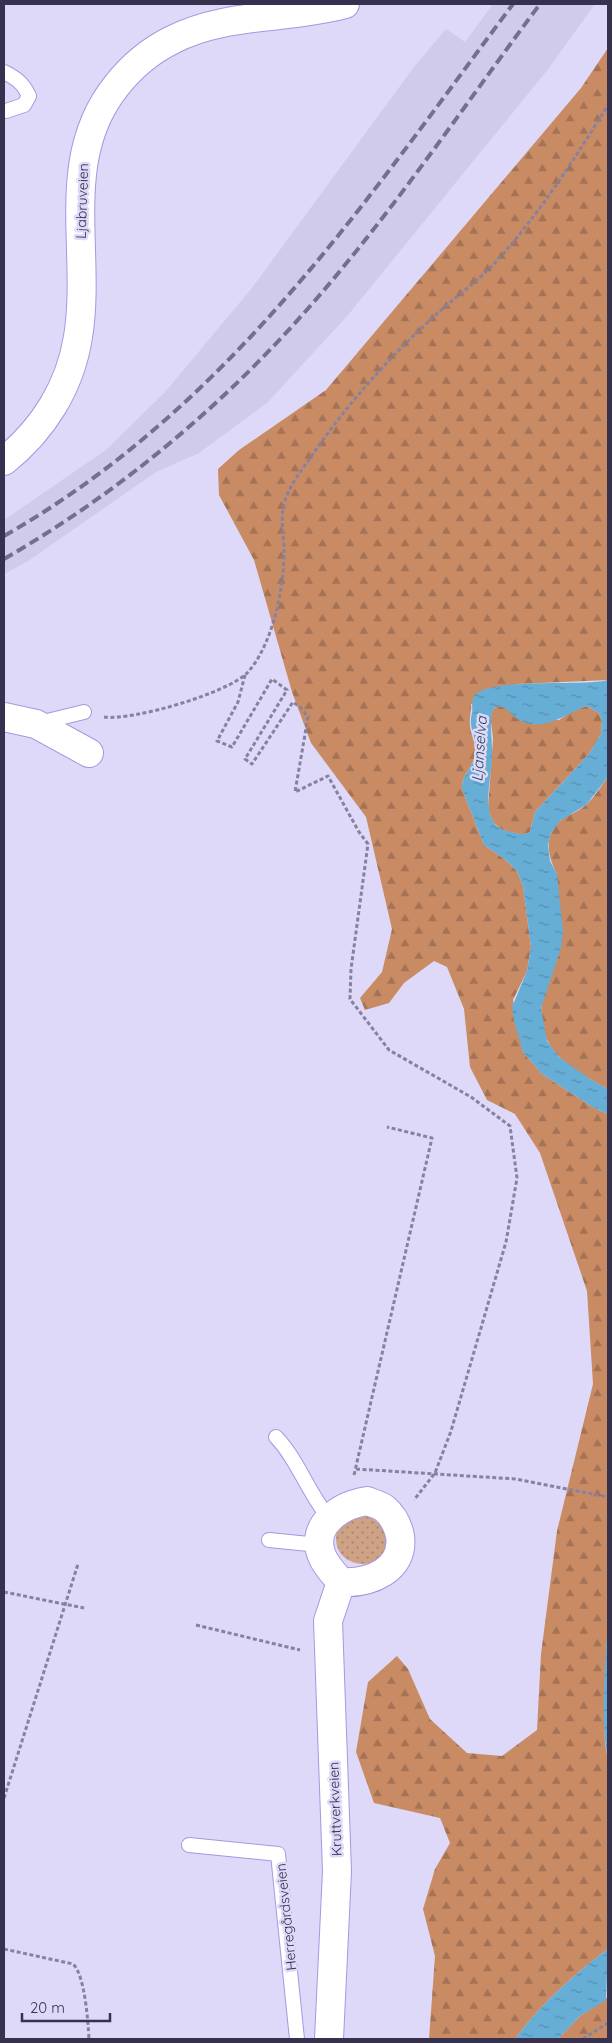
<svg xmlns="http://www.w3.org/2000/svg" width="612" height="2043" viewBox="0 0 612 2043" font-family="Quicksand,sans-serif">
  <defs>
    <pattern id="grass-dots" width="8" height="8" patternUnits="userSpaceOnUse" patternTransform="scale(1.25)"><rect width="8" height="8" fill="#cea285"/><path d="M2 2h.1M6 6h.1" fill="none" stroke="#a8846f" stroke-width="1.8" stroke-linecap="round"/></pattern>
    <pattern id="forest-firs" width="22" height="20" patternUnits="userSpaceOnUse" patternTransform="scale(1.25)"><rect width="22" height="20" fill="#c98b64"/><path d="M5 1l3.5 6h-7zM16 11l3.5 6h-7z" fill="#a47255"/></pattern>
    <pattern id="water-ripples" width="26" height="14" patternUnits="userSpaceOnUse" patternTransform="scale(1.25)"><rect width="26" height="14" fill="#66aed6"/><path d="M2 4q2-2 4 0t4 0M15 11q2-2 4 0t4 0" fill="none" stroke="#558eb0"/></pattern>
  </defs>
  <rect width="100%" height="100%" fill="#ded9f8"/>
  <path fill="#d0caeb" d="M493,4H595L549,68L348,315L267,403L199,453L156,472L28,561L4,574V520L106,450L166,391L252,288L414,67L446,29L465,42Z"/>
  <path fill="url(#grass-dots)" d="M365,1514L382,1525C407,1578 319,1576 339,1524Z"/>
  <path fill="url(#forest-firs)" d="M608,48V680L518,684L471,704C472,711 469,717 470,724C470,736 479,746 474,759C470,770 461,777 462,789L484,845L506,860L517,871L523,886L531,947L527,971L513,1000L523,1052L542,1074L594,1108L608,1114V1615L604,1715L605,1743L608,1761V1949C574,1974 540,2005 515,2039H429L435,1956L423,1909L435,1869L450,1843L440,1818L374,1803L356,1752L368,1682L397,1656L408,1669L430,1719L467,1753L502,1756L537,1730L541,1654L557,1531L593,1384L587,1291L540,1153L515,1114L487,1100L470,1067L464,1009L447,967L434,961L404,983L389,1003L365,1010L360,998L382,972L392,929L366,817L311,743L292,692L254,560L219,495L218,469L239,450L326,390L581,88Z
    M501,706L510,710L515,717L559,720L572,711L587,706L599,713L602,721L601,734L589,754L535,812L530,832L523,835L502,830L493,822L488,809L493,739L490,714L494,708Z
    M608,777V1089C565,1066 531,1046 544,991L557,874C548,857 543,836 560,821C568,814 579,812 587,804C595,796 601,786 608,777Z
    M608,1997V2039H558L580,2016Z"/>
  <path fill="url(#water-ripples)" fill-rule="evenodd" d="M608,680V777L586,805L561,820L551,833L548,845L550,861L557,874L563,931L561,948L541,1008L547,1041L559,1057L590,1079L608,1089V1114L594,1108L542,1074L523,1052L514,1021L512,1007L527,971L531,947L523,886L517,871L506,860L484,845L462,789C461,774 476,765 476,750C476,734 468,729 472,713C473,708 471,703 473,698C483,676 585,687 608,680ZM501,706C507,709 511,714 516,718C541,735 564,714 587,706L599,713L602,721L601,734L589,754L535,812L530,832C522,836 516,833 508,831C477,825 492,778 492,757C493,744 488,717 494,708Z
    M608,1615V1761C599,1714 606,1663 608,1615Z
    M608,1949L606,2000L580,2016L558,2039H515C540,2005 574,1974 608,1949Z"/>
  <g fill="none" stroke-linecap="round" stroke-linejoin="round">
    <defs>
      <path id="service" d="M4,72C16,78 23,83 29,96L24,105L6,111
        M39,723L84,712
        M276,1437C298,1460 308,1493 329,1518
        M269,1540L319,1545
        M189,1845L278,1854L297,2039"/>
      <path id="minor" d="M4,717L36,724L89,753
        M367,1501C372,1503 380,1505 385,1509C393,1516 398,1526 400,1536C405,1570 369,1584 341,1582C334,1574 326,1566 322,1556C309,1525 341,1505 367,1501Z
        M329,2039L337,1871L328,1621L341,1582"/>
      <path id="tertiary" d="M4,461C43,430 70,387 78,337C92,251 57,159 117,85C132,66 150,51 172,40C227,12 287,20 345,4"/>
    </defs>
    <use href="#service" stroke="#a797e1" stroke-width="16"/>
    <use href="#minor" stroke="#a797e1" stroke-width="30"/>
    <use href="#tertiary" stroke="#a797e1" stroke-width="30"/>
    <path stroke="#8781a0" stroke-width="3" stroke-dasharray="4 2.5" stroke-linecap="butt" d="M245,675L238,702L217,741L232,747L272,679L287,690L245,759L252,764L293,702L301,708L308,717L295,792L328,776L359,832L368,844L351,969L350,999L389,1050L471,1097L510,1126L517,1178L506,1242L451,1431L435,1473L414,1500
      M104,717C132,721 229,693 248,672C273,644 285,585 284,548C283,529 279,511 288,493C294,479 304,467 313,454C346,406 385,362 427,323C448,302 474,285 494,264C538,216 574,160 608,105
      M356,1469L516,1479L608,1497
      M354,1475L432,1138L387,1127
      M196,1625L300,1650
      M4,1798L78,1564
      M4,1949L73,1964C85,1975 88,2022 89,2039
      M583,2039L608,2023"/>
    <use href="#service" stroke="#fff" stroke-width="14"/>
    <use href="#minor" stroke="#fff" stroke-width="28"/>
    <use href="#tertiary" stroke="#fff" stroke-width="28"/>
    <path stroke="#756f8e" stroke-width="4" stroke-dasharray="10 5" stroke-linecap="butt" d="M4,536C228,408 363,205 513,4
      M4,559C108,499 202,423 284,335C379,233 457,115 540,4"/>
    <path stroke="#8781a0" stroke-width="3" stroke-dasharray="4 2.5" stroke-linecap="butt" d="M4,1592L84,1608"/>
  </g>
  <g text-anchor="middle" dominant-baseline="central" stroke-width="5" stroke-linejoin="round" paint-order="stroke">
    <g font-size="14" fill="#37304f" stroke="#ded9f8">
      <text transform="translate(82 201) rotate(-88)">Ljabruveien</text>
      <text transform="translate(335 1809) rotate(-92)">Kruttverkveien</text>
      <text transform="translate(286 1917) rotate(-96)">Herregårdsveien</text>
    </g>
    <g font-size="15" font-style="italic" fill="#1c3d4e" stroke="#ded9f8">
      <text transform="translate(479 749) rotate(-86)">Ljanselva</text>
    </g>
  </g>
  <rect width="612" height="2043" fill="none" stroke="#37304f" stroke-width="10"/>
  <path d="M22 2013v8h88v-8" fill="none" stroke="#37304f" stroke-width="2.5"/>
  <text x="30" y="2013" font-size="15" fill="#37304f" stroke="#ded9f8" stroke-width="4" paint-order="stroke">20 m</text>
</svg>
